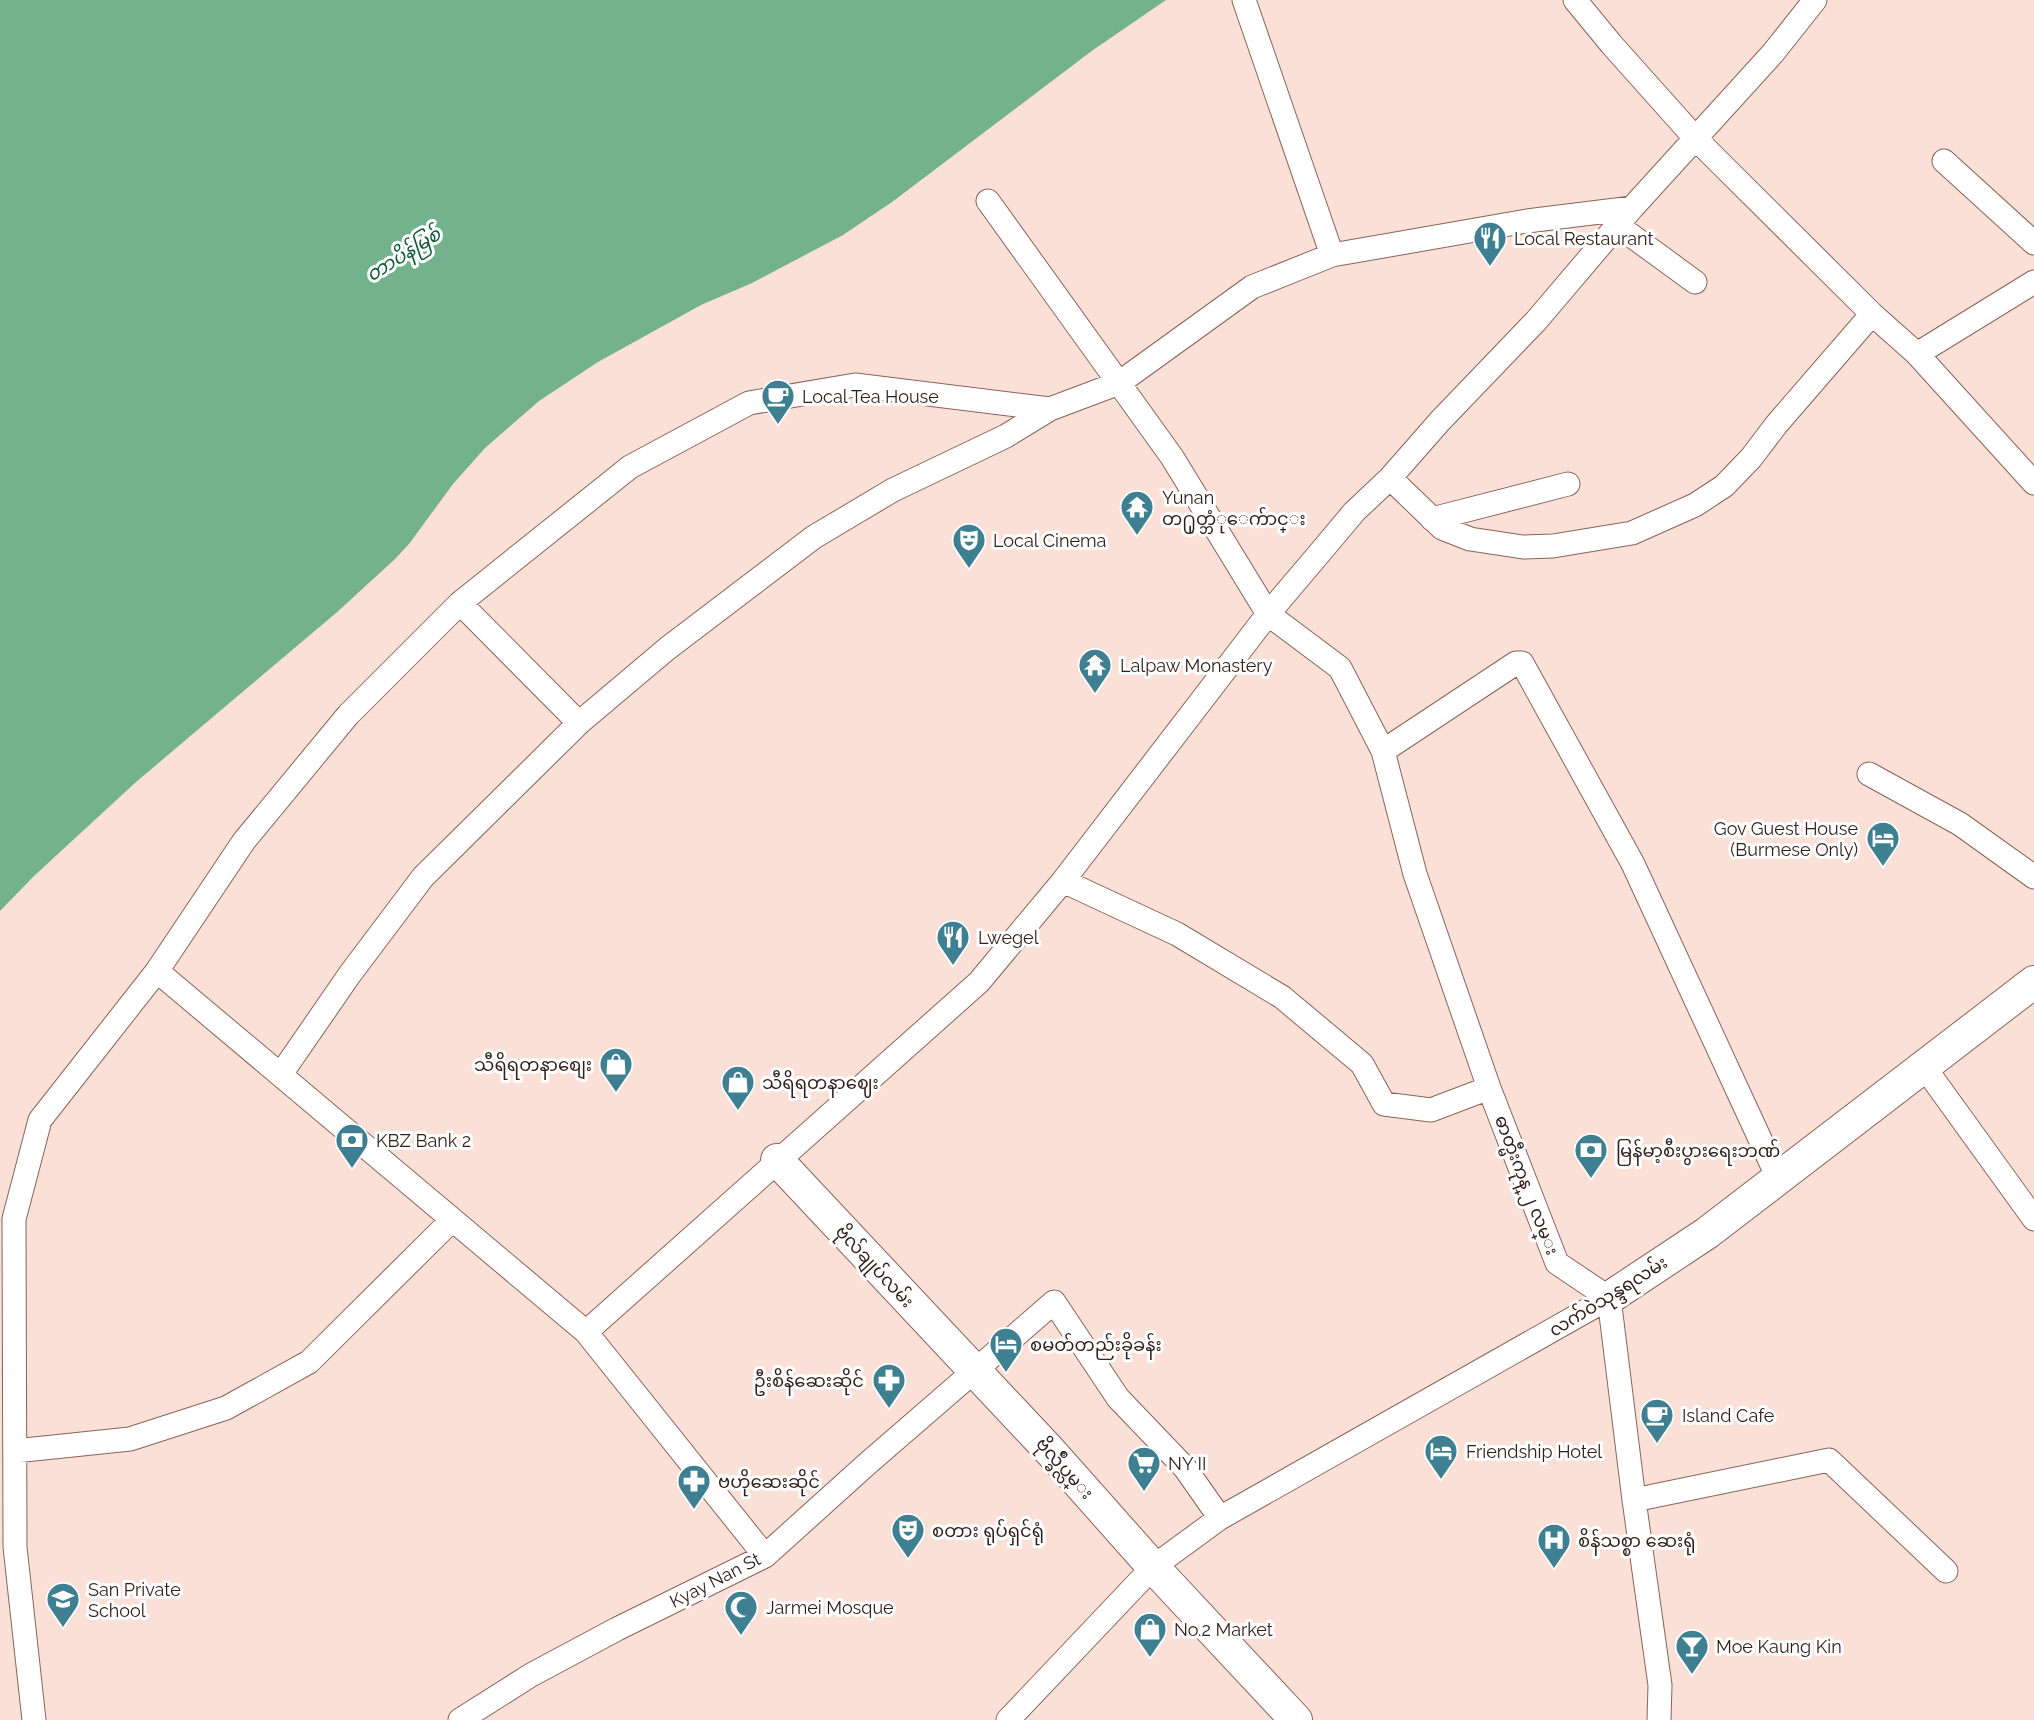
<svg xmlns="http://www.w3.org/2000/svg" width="2034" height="1720" viewBox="0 0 2034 1720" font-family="Raleway,'Noto Sans Myanmar',sans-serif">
  <rect width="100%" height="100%" fill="#fbe0d7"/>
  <path fill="#74b18d" d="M0,0H1166L1093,50L892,202L843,235L752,283L701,305L598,362L539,401L485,448L453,484L409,544L394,560L336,613L136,782L34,876L0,911Z"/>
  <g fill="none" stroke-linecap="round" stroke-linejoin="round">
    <defs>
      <path id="street" d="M1244,0L1332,255
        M1575,0L1612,45L1696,139L1872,314L1917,354L2034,483
        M1944,161L2034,243
        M988,201L1172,457L1268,614L1340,668L1383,751L1415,874L1489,1088L1557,1263L1609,1298
        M1617,225L1695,282
        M1917,354L2034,282
        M1390,478L1442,528L1470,539L1523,547L1553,546L1632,533L1695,505L1724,486L1751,458L1776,425L1872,314
        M1432,519L1568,484
        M460,603L579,723
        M1383,751L1516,663H1522L1633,864L1778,1178
        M1869,774L1960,824L2034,877
        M1063,881L1177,934L1282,997L1362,1064L1384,1104L1431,1110L1489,1088
        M1925,1068L2034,1219
        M281,1074L350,974L423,877L579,723L668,648L814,537L893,490L1006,436L1050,409
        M1609,1298L1634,1500L1660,1685L1659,1720
        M586,1332L979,982L1063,881L1268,614L1323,549L1354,512L1390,478L1440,421L1536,321L1632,208L1773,53L1815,0
        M15,1451L130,1439L226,1408L309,1362L452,1220
        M1634,1500L1829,1460L1946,1571
        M765,1556L586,1332L157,971L244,841L348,715L460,603L630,467L749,403L855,385L1050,409L1119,383L1252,287L1332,255L1527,221L1632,208
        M34,1720L15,1547L14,1219L40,1120L157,971
        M460,1720L531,1675L617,1629L765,1556L867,1464L1054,1302L1118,1398L1185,1468L1220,1518
        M1008,1720L1153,1567L1220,1518L1609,1298"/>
      <path id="secondary" d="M777,1160L1051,1452L1153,1567L1296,1720
        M1609,1298L1707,1233L2034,982"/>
    </defs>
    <use href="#street" stroke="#8a6357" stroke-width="25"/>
    <use href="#secondary" stroke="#8a6357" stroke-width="34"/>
    <use href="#street" stroke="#fff" stroke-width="23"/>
    <use href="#secondary" stroke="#fff" stroke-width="32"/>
  </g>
  <defs>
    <symbol id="restaurant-pin" viewBox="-11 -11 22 30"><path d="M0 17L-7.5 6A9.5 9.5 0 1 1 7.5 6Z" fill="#3e8092" stroke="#fff"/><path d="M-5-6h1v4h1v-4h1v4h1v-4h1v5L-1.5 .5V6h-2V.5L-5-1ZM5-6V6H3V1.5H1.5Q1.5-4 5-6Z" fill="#fff"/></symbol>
    <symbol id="cafe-pin" viewBox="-11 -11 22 30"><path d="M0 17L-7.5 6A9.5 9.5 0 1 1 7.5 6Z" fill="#3e8092" stroke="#fff"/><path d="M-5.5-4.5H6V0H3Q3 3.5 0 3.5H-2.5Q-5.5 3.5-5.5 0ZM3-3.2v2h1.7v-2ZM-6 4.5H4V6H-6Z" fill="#fff"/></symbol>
    <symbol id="temple-pin" viewBox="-11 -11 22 30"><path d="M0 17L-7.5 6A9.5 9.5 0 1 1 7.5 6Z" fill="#3e8092" stroke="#fff"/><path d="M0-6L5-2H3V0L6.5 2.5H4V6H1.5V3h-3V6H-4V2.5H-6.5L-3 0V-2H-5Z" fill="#fff"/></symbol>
    <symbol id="theatre-pin" viewBox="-11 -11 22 30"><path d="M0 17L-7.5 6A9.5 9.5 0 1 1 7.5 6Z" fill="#3e8092" stroke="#fff"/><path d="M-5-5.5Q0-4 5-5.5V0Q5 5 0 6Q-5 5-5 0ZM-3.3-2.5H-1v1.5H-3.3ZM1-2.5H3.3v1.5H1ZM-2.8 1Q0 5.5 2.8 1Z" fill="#fff"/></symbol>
    <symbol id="hotel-pin" viewBox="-11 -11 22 30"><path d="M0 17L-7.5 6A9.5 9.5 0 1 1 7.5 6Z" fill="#3e8092" stroke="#fff"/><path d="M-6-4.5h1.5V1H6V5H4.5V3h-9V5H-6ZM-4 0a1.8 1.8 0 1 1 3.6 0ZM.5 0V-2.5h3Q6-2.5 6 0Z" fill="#fff"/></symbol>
    <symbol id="shop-pin" viewBox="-11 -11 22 30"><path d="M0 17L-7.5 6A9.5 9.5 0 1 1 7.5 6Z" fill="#3e8092" stroke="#fff"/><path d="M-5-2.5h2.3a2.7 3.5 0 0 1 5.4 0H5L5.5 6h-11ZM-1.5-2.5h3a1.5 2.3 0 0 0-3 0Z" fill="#fff"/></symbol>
    <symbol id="bank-pin" viewBox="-11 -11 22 30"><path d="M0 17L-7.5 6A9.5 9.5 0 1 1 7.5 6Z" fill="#3e8092" stroke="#fff"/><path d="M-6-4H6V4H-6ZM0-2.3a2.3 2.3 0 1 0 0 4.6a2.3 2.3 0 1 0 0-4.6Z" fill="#fff"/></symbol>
    <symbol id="pharmacy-pin" viewBox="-11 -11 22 30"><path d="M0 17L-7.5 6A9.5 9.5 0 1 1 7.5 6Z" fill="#3e8092" stroke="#fff"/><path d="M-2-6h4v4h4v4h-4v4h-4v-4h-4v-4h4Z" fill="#fff"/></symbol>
    <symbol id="supermarket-pin" viewBox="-11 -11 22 30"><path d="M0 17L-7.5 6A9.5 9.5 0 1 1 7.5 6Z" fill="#3e8092" stroke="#fff"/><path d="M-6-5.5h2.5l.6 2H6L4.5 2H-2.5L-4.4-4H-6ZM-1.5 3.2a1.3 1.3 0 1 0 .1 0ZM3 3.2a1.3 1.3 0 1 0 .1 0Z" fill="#fff"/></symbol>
    <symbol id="hospital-pin" viewBox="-11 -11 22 30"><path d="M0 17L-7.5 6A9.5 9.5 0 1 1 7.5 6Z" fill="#3e8092" stroke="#fff"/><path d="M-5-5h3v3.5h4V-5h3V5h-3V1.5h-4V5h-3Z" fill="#fff"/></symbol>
    <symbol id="school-pin" viewBox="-11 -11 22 30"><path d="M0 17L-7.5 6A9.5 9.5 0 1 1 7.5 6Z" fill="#3e8092" stroke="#fff"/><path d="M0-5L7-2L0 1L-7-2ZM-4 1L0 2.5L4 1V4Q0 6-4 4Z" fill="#fff"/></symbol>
    <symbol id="mosque-pin" viewBox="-11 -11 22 30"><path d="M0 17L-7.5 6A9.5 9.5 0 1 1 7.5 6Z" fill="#3e8092" stroke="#fff"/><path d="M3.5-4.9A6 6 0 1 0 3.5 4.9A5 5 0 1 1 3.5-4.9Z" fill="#fff"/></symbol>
    <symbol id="bar-pin" viewBox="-11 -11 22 30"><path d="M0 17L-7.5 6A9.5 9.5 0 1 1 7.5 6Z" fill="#3e8092" stroke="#fff"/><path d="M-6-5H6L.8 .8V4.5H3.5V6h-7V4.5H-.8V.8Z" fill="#fff"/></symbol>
  </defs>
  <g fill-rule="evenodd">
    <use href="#restaurant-pin" x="1471" y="219" width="38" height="52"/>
    <use href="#cafe-pin" x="759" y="377" width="38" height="52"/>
    <use href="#temple-pin" x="1118" y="488" width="38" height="52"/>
    <use href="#theatre-pin" x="950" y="521" width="38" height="52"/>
    <use href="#temple-pin" x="1076" y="646" width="38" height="52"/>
    <use href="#hotel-pin" x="1864" y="819" width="38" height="52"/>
    <use href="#restaurant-pin" x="934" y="918" width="38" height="52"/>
    <use href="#shop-pin" x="597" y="1045" width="38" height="52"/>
    <use href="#shop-pin" x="719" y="1063" width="38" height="52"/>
    <use href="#bank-pin" x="333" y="1121" width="38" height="52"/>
    <use href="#bank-pin" x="1572" y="1131" width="38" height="52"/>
    <use href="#hotel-pin" x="987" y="1325" width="38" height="52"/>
    <use href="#pharmacy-pin" x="870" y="1361" width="38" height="52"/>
    <use href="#cafe-pin" x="1638" y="1396" width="38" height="52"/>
    <use href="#hotel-pin" x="1422" y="1432" width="38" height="52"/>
    <use href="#supermarket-pin" x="1125" y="1444" width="38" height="52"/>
    <use href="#pharmacy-pin" x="675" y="1462" width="38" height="52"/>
    <use href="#theatre-pin" x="889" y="1511" width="38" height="52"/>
    <use href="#hospital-pin" x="1535" y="1521" width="38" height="52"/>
    <use href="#school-pin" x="44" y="1580" width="38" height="52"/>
    <use href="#mosque-pin" x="722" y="1588" width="38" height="52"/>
    <use href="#shop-pin" x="1131" y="1610" width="38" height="52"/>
    <use href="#bar-pin" x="1673" y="1627" width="38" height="52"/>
  </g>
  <g text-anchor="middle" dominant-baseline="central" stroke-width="6" stroke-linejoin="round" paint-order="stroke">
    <g font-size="18" fill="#2f1f1a" stroke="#fff" text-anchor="start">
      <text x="1514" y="238">Local Restaurant</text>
      <text x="802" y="396">Local Tea House</text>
      <text x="1162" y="497">Yunan<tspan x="1162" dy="21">တ႐ုတ္ဘံုေက်ာင္း</tspan></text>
      <text x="993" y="540">Local Cinema</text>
      <text x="1120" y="665">Lalpaw Monastery</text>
      <text x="1858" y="828" text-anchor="end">Gov Guest House<tspan x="1858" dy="21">(Burmese Only)</tspan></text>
      <text x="978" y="937">Lwegel</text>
      <text x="592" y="1064" text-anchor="end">သီရိရတနာစျေး</text>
      <text x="762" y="1082">သီရိရတနာဈေး</text>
      <text x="376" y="1140">KBZ Bank 2</text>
      <text x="1616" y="1150">မြန်မာ့စီးပွားရေးဘဏ်</text>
      <text x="1030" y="1344">စမတ်တည်းခိုခန်း</text>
      <text x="864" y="1380" text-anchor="end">ဦးစိန်ဆေးဆိုင်</text>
      <text x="1682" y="1415">Island Cafe</text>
      <text x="1466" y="1451">Friendship Hotel</text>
      <text x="1168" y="1463">NY II</text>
      <text x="718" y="1481">ဗဟိုဆေးဆိုင်</text>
      <text x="932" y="1530">စတား ရုပ်ရှင်ရုံ</text>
      <text x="1578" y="1540">စိန်သစ္စာ ဆေးရုံ</text>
      <text x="88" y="1589">San Private<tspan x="88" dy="21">School</tspan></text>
      <text x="766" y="1607">Jarmei Mosque</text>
      <text x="1174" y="1629">No.2 Market</text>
      <text x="1716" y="1646">Moe Kaung Kin</text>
    </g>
    <g font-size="18" fill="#2f1f1a" stroke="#fff">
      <text transform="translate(1527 1185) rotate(69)">ဓာတ္မီးကုန္ ၂ လမ္း</text>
      <text transform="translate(875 1266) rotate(47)">ဗိုလ်ချုပ်လမ်း</text>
      <text transform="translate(1608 1296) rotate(-32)">လက်ဝဲသုန္ဒရလမ်း</text>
      <text transform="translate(1065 1468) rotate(48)">ဗိုလ္ခ်ဳပ္လမ္း</text>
      <text transform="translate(715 1580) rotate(-27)">Kyay Nan St</text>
    </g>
    <g font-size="19" font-style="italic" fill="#0f5937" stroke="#fff">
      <text transform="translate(403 254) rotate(-32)">တာပိန်မြစ်</text>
    </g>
  </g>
</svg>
